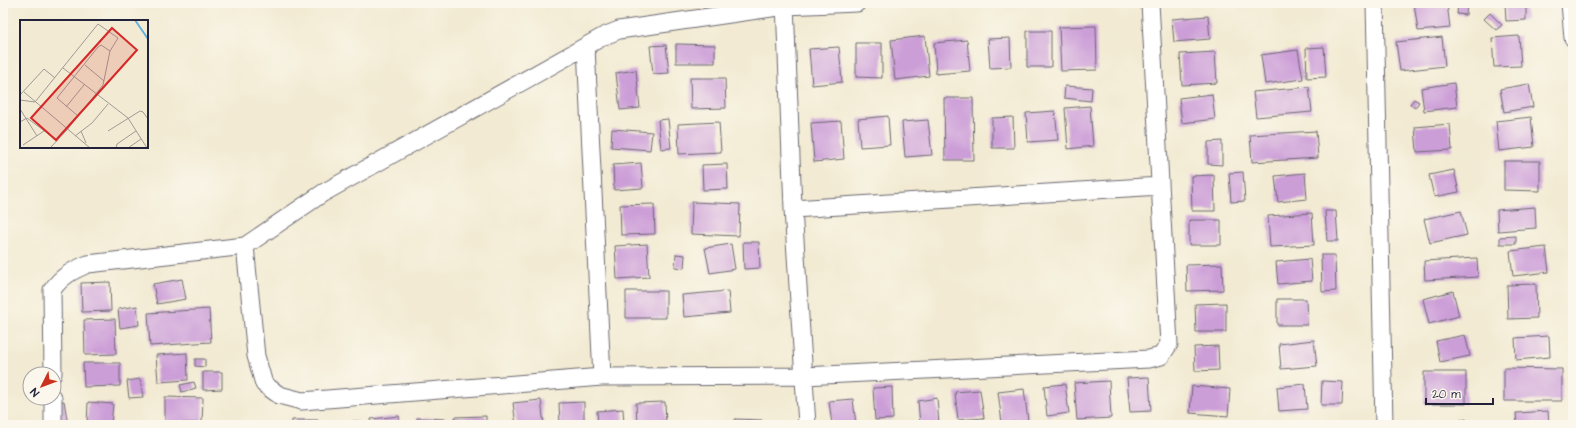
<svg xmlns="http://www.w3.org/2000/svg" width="1576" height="428" viewBox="0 0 1576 428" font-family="'Architects Daughter',sans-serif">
  <rect width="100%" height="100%" fill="#fbf7ec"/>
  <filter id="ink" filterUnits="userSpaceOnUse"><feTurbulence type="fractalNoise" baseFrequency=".025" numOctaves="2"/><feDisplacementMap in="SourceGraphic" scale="8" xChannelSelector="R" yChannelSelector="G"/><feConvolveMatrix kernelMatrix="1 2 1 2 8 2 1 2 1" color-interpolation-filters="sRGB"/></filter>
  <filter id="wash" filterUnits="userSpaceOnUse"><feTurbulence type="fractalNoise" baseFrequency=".012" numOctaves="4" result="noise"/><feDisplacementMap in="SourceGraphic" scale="16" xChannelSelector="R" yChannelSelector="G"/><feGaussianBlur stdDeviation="0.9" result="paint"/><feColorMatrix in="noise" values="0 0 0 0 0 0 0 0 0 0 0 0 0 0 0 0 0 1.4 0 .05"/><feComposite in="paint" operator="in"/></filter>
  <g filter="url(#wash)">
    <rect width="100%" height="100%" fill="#f2ead2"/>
    <g id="blocks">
      <path fill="#cc9ed8" d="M1414,3H1447L1450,28L1418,31Z
        M1458,3H1467L1466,15L1457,14Z
        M1505,3H1526V20L1506,21Z
        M1490,13L1502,25L1496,30L1484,19Z
        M1208,16L1210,39L1174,42L1172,19Z
        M1096,26L1097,70L1061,71L1059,27Z
        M1027,31H1051V67H1027Z
        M925,36L929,76L895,80L891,40Z
        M1519,36L1521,66L1494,67L1492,38Z
        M1442,37L1445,66L1400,71L1396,42Z
        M1010,38L1011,67L990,68L988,39Z
        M967,40L970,71L936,74L934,43Z
        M856,43H882V78L856,77Z
        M676,44L715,45V63H676Z
        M666,45L669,73L653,74L650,46Z
        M839,47L842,82L812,85L809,49Z
        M1324,47L1326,77L1307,78L1306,48Z
        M1298,50L1303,79L1265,84L1261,55Z
        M1215,52L1217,83L1182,85L1180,54Z
        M636,70L640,108L620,110L616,73Z
        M690,78H725L726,108L691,109Z
        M1454,83L1457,107L1424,111L1421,88Z
        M1529,84L1533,107L1504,112L1500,89Z
        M1065,86L1092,88L1091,101L1064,98Z
        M1309,87L1312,112L1256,117L1253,92Z
        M1212,94L1215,119L1182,123L1179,98Z
        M944,98H973L974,160H945Z
        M1414,99L1419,102L1415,108L1410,104Z
        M1090,106L1093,146L1068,149L1065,108Z
        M1055,111L1058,140L1028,142L1026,113Z
        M888,116L890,145L860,147L858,119Z
        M1013,117L1014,148H992V118Z
        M1531,117L1534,147L1499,151L1496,121Z
        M668,119L671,148L661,149L658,120Z
        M928,120L932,155L905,157L902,122Z
        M841,121L844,159L814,162L811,123Z
        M719,122L721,152L679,154L678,124Z
        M1450,124L1452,150L1417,152L1415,127Z
        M612,129L652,132L650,150L611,147Z
        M1316,131L1318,158L1252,162L1250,135Z
        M1222,141V165L1208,164V142Z
        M1504,161H1540V191L1504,190Z
        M641,163L643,188L614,190L613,165Z
        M727,164L728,189L703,190L702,165Z
        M1454,170L1459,192L1434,197L1429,175Z
        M1243,172L1245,201L1231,202L1229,173Z
        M1305,173L1307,199L1278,202L1275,176Z
        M1214,175L1215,211H1192L1191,176Z
        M692,202L740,204L739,236L691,234Z
        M654,204L655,234L621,235L620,205Z
        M1535,207L1536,228L1498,231L1497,210Z
        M1325,211H1336L1338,241H1327Z
        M1461,211L1467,235L1430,243L1424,219Z
        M1312,213L1314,245L1270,247L1268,216Z
        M1189,220H1221V245H1189Z
        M1516,236V244H1500V237Z
        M743,242H759L760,268L744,269Z
        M647,244L649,277L617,279L615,246Z
        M731,244L735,269L710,273L705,248Z
        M1546,247L1549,272L1513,276L1510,251Z
        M676,254L685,255L684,268L675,267Z
        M1321,255H1335L1336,291L1322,292Z
        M1477,258L1478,277L1425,280L1424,261Z
        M1310,259L1312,281L1278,284L1276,262Z
        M1222,264L1223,290L1187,291L1186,265Z
        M182,279L186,299L157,304L153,284Z
        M110,282L111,311L82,312L81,283Z
        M1536,284L1537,318L1508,319L1507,285Z
        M626,291H666V318H626Z
        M728,291L730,313L684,317L682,295Z
        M1453,291L1459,316L1429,324L1423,299Z
        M1277,299H1306L1307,325H1277Z
        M1226,303V332H1196L1195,304Z
        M137,306L139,325L120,328L118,309Z
        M209,309L211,342L150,346L148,313Z
        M115,319L116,354L85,355L84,320Z
        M1465,335L1470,356L1440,362L1436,341Z
        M1549,336L1550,357L1516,360L1515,338Z
        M1314,340L1317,366L1281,369L1279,344Z
        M1218,346L1219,370L1195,371L1194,347Z
        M187,353L188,380L158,382L156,355Z
        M195,359H205V367L195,366Z
        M83,363H120V386L84,387Z
        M1504,368L1562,369V401H1504Z
        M203,372H222V389L203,390Z
        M1424,372H1466V404H1424Z
        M1149,377L1151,411L1130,412L1127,378Z
        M140,379L143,397L129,398L127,381Z
        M1109,381L1111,418L1077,420L1074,383Z
        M1322,381L1343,382L1342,405H1321Z
        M194,382L196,388L182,392L180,385Z
        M1065,384L1069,413L1047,416L1044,386Z
        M1305,384L1307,409L1279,411L1277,387Z
        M1192,386L1230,389L1228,416L1190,413Z
        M892,387L893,419L875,420L873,388Z
        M1024,389L1028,421L1002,423L998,392Z
        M980,390L984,418L958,420L955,392Z
        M165,397L203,398L202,423H165Z
        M937,398L939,425H920L918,401Z
        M853,399L856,425H832L829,401Z
        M541,400L544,425H516L513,403Z
        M64,401L68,425H60L57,402Z
        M88,402L113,404L111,425H87Z
        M584,402V425H560L559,403Z
        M665,402L666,425H637L636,403Z
        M623,409L624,425H598L597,411Z
        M1548,411L1549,425H1517L1516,413Z
        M399,416L400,425H372L371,419Z
        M486,416V425H455V417Z
        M417,418L447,419V425H417Z
        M735,419L762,420L761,425H735Z
        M1466,419L1467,425H1437V424Z
        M292,420H318V425H292Z
        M357,421V425H324V424Z"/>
    </g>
  </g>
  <g filter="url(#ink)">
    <use href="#blocks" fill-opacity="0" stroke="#6b6870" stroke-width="1"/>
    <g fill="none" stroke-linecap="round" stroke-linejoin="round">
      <defs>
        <path id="minor" d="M785,3L793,209L807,425
          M1375,3L1384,425
          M1570,3L1573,38
          M586,47L602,377
          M793,209L1160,186
          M245,246L256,356L264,384L279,395L302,401L602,377L804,376L1149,359L1161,356L1169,344L1150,3
          M53,374L52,290C62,276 73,270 88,264L245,246L323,193L604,36L619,30L785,6L857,3
          M53,398V425"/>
      </defs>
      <use href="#minor" stroke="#6b6870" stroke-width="19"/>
      <use href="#minor" stroke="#fff" stroke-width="17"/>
    </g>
  </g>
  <g transform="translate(20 20)">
    <rect width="128" height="128" fill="#f2ead2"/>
    <path fill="none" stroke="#62b2dd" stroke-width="2" d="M115,0L128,19"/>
    <path fill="none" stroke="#9f9a96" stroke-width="1" d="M65,45L84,61M43,48L108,98L127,128M4,72L70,128M0,75L24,49L35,58M0,80L15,82L78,4L98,18L90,31L83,65L47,110L30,128M46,87L64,65M0,89L17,116M58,96L37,78L78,27L81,25L90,31M0,102L7,98L38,121M61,111L66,123M88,111L120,91L123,92L128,99M55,116L72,103L88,84M3,125L24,111M96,128L97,124L116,111M108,128L121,119"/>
    <path fill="#d62828" fill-opacity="0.15" stroke="#d62828" stroke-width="2" d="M92,8L117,30L36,120L11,98Z"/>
    <rect width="128" height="128" fill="none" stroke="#22223b" stroke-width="2"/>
  </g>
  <rect width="1576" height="428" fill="none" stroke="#fbf7ec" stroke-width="16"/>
  <g transform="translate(42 386) rotate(228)"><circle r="19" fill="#fbf7ec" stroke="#a4a2a5"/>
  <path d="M0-3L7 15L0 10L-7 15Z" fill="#c8321e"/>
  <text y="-6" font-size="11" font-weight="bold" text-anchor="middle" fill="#22223b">N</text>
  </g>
  <path d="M1426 398v6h67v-6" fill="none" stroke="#22223b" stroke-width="2"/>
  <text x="1432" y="398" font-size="12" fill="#22223b" stroke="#fbf7ec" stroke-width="3" paint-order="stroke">20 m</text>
</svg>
